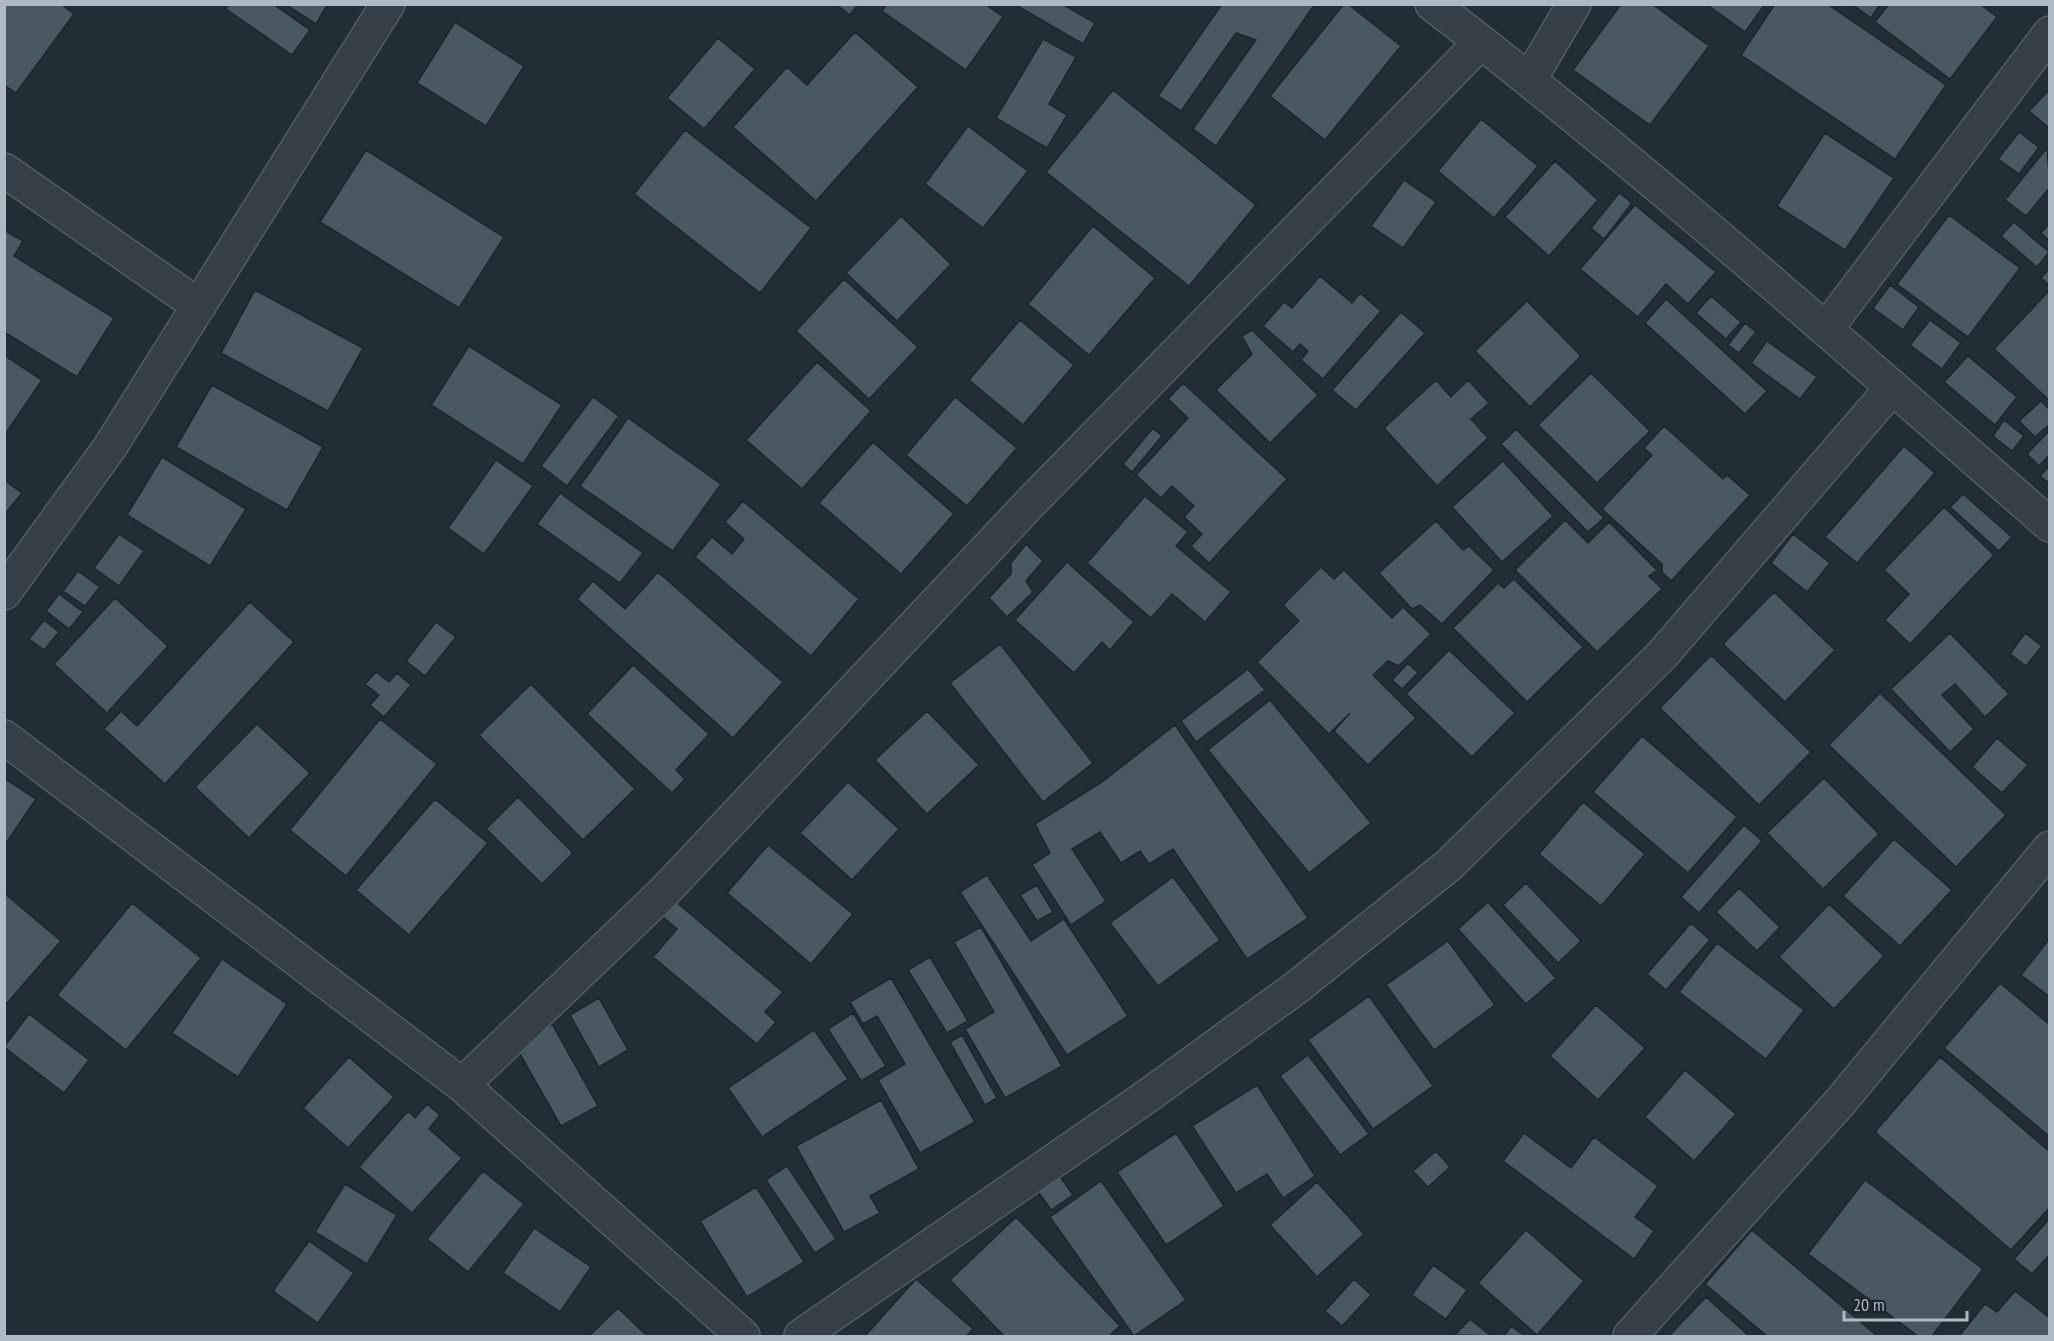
<svg xmlns="http://www.w3.org/2000/svg" width="2054" height="1341" viewBox="0 0 2054 1341" font-family="'PT Sans Narrow',sans-serif">
  <rect width="100%" height="100%" fill="#212e36"/>
  <path fill="#495962" stroke="#1c262e" stroke-width="1.5" d="M4,4H61L74,14L16,93L4,85Z
    M229,4H273L310,30L292,55L226,9Z
    M285,4H328L316,24Z
    M836,4H858L850,15Z
    M887,4H985L1003,17L966,70L882,11Z
    M1014,4H1062L1095,23L1083,44Z
    M1222,4H1315L1216,146L1193,129L1256,40L1236,33L1181,111L1158,96Z
    M1344,4H1348L1401,46L1325,140L1270,96Z
    M1621,4H1652L1709,46L1650,125L1573,70Z
    M1706,4H1765L1745,32Z
    M1775,4H1827L1946,85L1895,159L1741,55Z
    M1852,4H1880L1871,18Z
    M1889,4H1980L1997,17L1950,79L1875,22Z
    M455,22L524,66L486,126L417,83Z
    M855,32L918,87L816,201L733,127L787,67L807,85Z
    M718,38L755,69L704,129L667,98Z
    M1043,39L1076,57L1049,104L1067,115L1047,148L996,118Z
    M2050,89V129L2029,111Z
    M1113,90L1256,205L1189,286L1046,172Z
    M1481,119L1538,166L1494,218L1438,171Z
    M968,126L1028,171L983,228L925,184Z
    M685,130L811,228L760,293L634,194Z
    M2019,132L2039,147L2019,174L1998,159Z
    M1825,133L1894,178L1845,250L1777,206Z
    M2047,148L2050,187L2026,216L2005,200Z
    M366,150L504,237L459,308L320,222Z
    M1555,161L1598,200L1549,256L1505,217Z
    M1404,180L1436,202L1403,248L1371,226Z
    M1619,193L1632,203L1604,239L1591,228Z
    M1635,205L1716,272L1688,304L1666,284L1638,317L1580,269Z
    M1949,215L2020,268L1968,337L1897,284Z
    M901,216L951,264L897,321L846,273Z
    M2014,222L2049,252L2037,267L2001,236Z
    M2050,223V241L2041,233Z
    M1093,226L1155,278L1089,355L1028,304Z
    M4,230L23,241L14,256L114,318L77,377L4,332Z
    M2050,268V286L2041,278Z
    M1320,276L1352,303L1360,293L1381,311L1323,379L1301,360L1308,351L1300,344L1293,352L1263,326L1284,302L1292,308Z
    M844,279L918,347L869,399L796,331Z
    M1890,285L1919,307L1903,330L1873,308Z
    M255,290L363,348L328,411L221,353Z
    M2049,291H2050V401L1994,349Z
    M1711,296L1741,322L1726,339L1696,313Z
    M1666,299L1767,391L1745,414L1645,323Z
    M1527,301L1581,356L1530,407L1475,351Z
    M1401,312L1425,333L1356,410L1332,390Z
    M1020,320L1074,365L1023,425L969,380Z
    M1930,320L1961,343L1942,369L1910,345Z
    M1745,323L1756,332L1739,353L1728,345Z
    M1252,330L1318,395L1270,443L1216,390L1252,354L1242,336Z
    M1767,341L1817,377L1800,399L1751,363Z
    M469,346L562,405L523,464L431,405Z
    M4,355L42,380L4,436Z
    M1968,356L2017,397L1995,425L1944,382Z
    M817,362L871,411L802,489L746,440Z
    M1591,373L1650,431L1597,483L1538,425Z
    M1436,380L1451,397L1468,380L1489,403L1471,419L1488,438L1437,486L1384,428Z
    M1183,383L1287,479L1209,563L1191,546L1202,534L1184,517L1194,506L1172,486L1161,498L1136,475L1188,418L1168,399Z
    M212,385L323,447L287,510L176,447Z
    M593,397L619,416L567,486L541,466Z
    M955,397L1017,448L967,506L906,455Z
    M2041,401L2050,410V424L2035,437L2019,421Z
    M628,418L721,484L673,551L580,486Z
    M2004,420L2024,436L2012,451L1993,436Z
    M1664,426L1723,479L1727,475L1750,495L1671,581L1662,572V564L1602,509L1652,455L1644,448Z
    M1153,428L1162,436L1132,472L1123,464Z
    M1516,429L1604,518L1588,532L1501,444Z
    M2050,430V454L2039,466L2027,454Z
    M873,442L954,514L901,574L819,503Z
    M1904,446L1935,473L1857,563L1825,537Z
    M162,457L246,509L210,566L127,515Z
    M496,460L533,486L484,554L448,528Z
    M1503,461L1553,516L1502,562L1452,507Z
    M2050,465V484L2040,476Z
    M4,480L22,493L4,515Z
    M560,493L643,553L620,583L537,524Z
    M1963,494L2012,537L1999,551L1950,507Z
    M1145,496L1188,532L1176,546L1231,592L1205,622L1172,594L1151,618L1087,563Z
    M743,501L859,599L811,656L695,557L712,537L732,554L744,539L725,522Z
    M1944,507L1994,555L1910,644L1885,620L1909,594L1884,570Z
    M1565,520L1588,543L1609,522L1657,570L1649,576L1662,589L1597,652L1515,570Z
    M1436,521L1463,550L1469,546L1494,570L1442,624L1420,605L1412,609L1379,573Z
    M119,534L144,551L119,586L94,568Z
    M1793,534L1830,563L1807,592L1771,563Z
    M1026,544L1043,561L1026,581L1033,592L1007,617L989,598L1011,574V563Z
    M1067,562L1134,622L1110,650L1102,642L1074,673L1015,620Z
    M1321,567L1334,579L1344,570L1392,618L1403,607L1431,634L1399,666L1388,661L1373,675L1416,718L1368,765L1334,731L1350,713L1329,734L1257,662L1299,621L1283,605Z
    M78,571L100,587L85,606L63,591Z
    M658,572L783,682L733,738L577,599L593,581L625,609Z
    M1514,579L1583,647L1527,702L1453,628L1498,583L1504,588Z
    M1774,592L1835,650L1785,702L1723,644Z
    M59,594L83,612L69,629L46,611Z
    M115,598L168,646L107,713L54,664Z
    M250,602L294,642L165,784L104,729L121,711L137,726Z
    M44,620L59,632L44,650L29,639Z
    M436,622L456,637L425,676L406,661Z
    M1950,633L2009,694L1985,717L1955,684L1942,695L1974,729L1950,752L1891,689Z
    M2025,633L2042,646L2026,666L2010,654Z
    M1000,644L1093,763L1043,802L950,683Z
    M1449,650L1515,713L1472,757L1406,694Z
    M1711,655L1811,752L1759,805L1660,708Z
    M1408,663L1418,673L1402,689L1392,680Z
    M633,665L709,734L676,770L685,779L672,793L587,714Z
    M1248,669L1265,690L1196,742L1181,721Z
    M376,672L389,682L397,673L411,685L384,717L370,705L379,695L365,684Z
    M531,684L635,789L583,840L479,735Z
    M1880,693L2006,815L1956,867L1829,745Z
    M1270,700L1371,823L1309,873L1208,750Z
    M927,711L979,765L927,814L875,760Z
    M380,719L437,764L346,876L290,830Z
    M257,724L310,773L249,838L195,787Z
    M1175,725L1308,918L1247,959L1173,849L1149,864L1140,851L1121,863L1100,832L1072,849L1106,901L1071,925L1032,865L1050,853L1035,824L1102,782Z
    M1642,736L1737,817L1688,873L1593,792Z
    M1997,738L2028,765L2002,793L1972,767Z
    M4,778L36,799L4,846Z
    M1824,778L1879,834L1823,889L1767,833Z
    M848,782L899,829L852,880L800,833Z
    M518,797L573,853L542,884L486,829Z
    M435,799L488,843L409,935L356,890Z
    M1583,802L1645,854L1601,906L1539,854Z
    M1744,825L1762,841L1699,913L1681,897Z
    M1894,839L1952,890L1900,946L1843,896Z
    M768,845L853,914L811,964L727,893Z
    M987,875L1031,941L1064,919L1128,1016L1067,1055L960,892Z
    M1173,877L1220,940L1158,986L1110,923Z
    M1526,883L1581,941L1558,963L1503,905Z
    M1037,885L1053,912L1037,921L1020,895Z
    M1739,888L1780,927L1757,951L1716,912Z
    M4,893L61,941L7,1003L4,1001Z
    M676,902L783,992L765,1012L776,1022L757,1044L653,957L677,929L663,917Z
    M1488,902L1556,978L1526,1004L1458,929Z
    M132,903L201,958L126,1050L57,995Z
    M1829,904L1884,956L1834,1009L1779,957Z
    M1691,923L1710,940L1666,990L1647,974Z
    M981,927L1062,1066L1005,1098L965,1029L994,1012L954,942Z
    M2050,938V997L2021,975Z
    M1448,941L1495,1005L1434,1050L1386,985Z
    M1717,943L1804,1010L1766,1059L1679,992Z
    M930,957L968,1021L947,1033L908,970Z
    M222,959L287,1004L238,1077L172,1033Z
    M891,978L975,1122L920,1153L878,1080L905,1064L877,1016L863,1024L850,1002Z
    M2000,983L2050,1025V1137L1944,1048Z
    M1369,996L1433,1086L1373,1129L1308,1040Z
    M599,998L628,1050L599,1067L570,1015Z
    M1596,1005L1645,1048L1598,1100L1550,1056Z
    M853,1013L886,1066L861,1081L828,1029Z
    M29,1014L89,1060L64,1093L4,1047Z
    M552,1024L598,1106L561,1126L515,1045Z
    M814,1030L848,1079L762,1137L728,1088Z
    M962,1035L997,1098L985,1105L950,1042Z
    M1308,1055L1369,1134L1340,1155L1280,1076Z
    M349,1057L394,1097L348,1148L303,1108Z
    M1940,1057L2050,1152V1207L2011,1250L1875,1132Z
    M1685,1070L1736,1114L1694,1161L1645,1117Z
    M1257,1085L1315,1176L1283,1198L1267,1174L1236,1193L1192,1126Z
    M881,1100L919,1169L870,1196L880,1213L844,1232L796,1146Z
    M427,1104L440,1115L429,1129L462,1158L412,1213L359,1167L408,1111L415,1118Z
    M1176,1133L1224,1206L1166,1245L1117,1172Z
    M1524,1133L1571,1168L1594,1137L1658,1186L1635,1217L1654,1231L1634,1259L1503,1161Z
    M1436,1151L1450,1167L1428,1187L1413,1171Z
    M787,1166L836,1239L815,1253L766,1180Z
    M483,1171L524,1204L468,1272L427,1239Z
    M1059,1175L1073,1195L1051,1210L1037,1190Z
    M1865,1180L1983,1269L1932,1336H1918L1808,1254Z
    M1101,1181L1186,1300L1134,1336L1050,1217Z
    M1317,1182L1364,1234L1317,1277L1270,1225Z
    M345,1184L397,1215L367,1264L315,1232Z
    M756,1187L804,1262L747,1297L700,1221Z
    M1016,1217L1120,1326L1109,1336H1004L950,1280Z
    M2050,1218V1254L2032,1274L2014,1259Z
    M534,1228L591,1267L560,1312L503,1273Z
    M1526,1230L1584,1281L1537,1335L1478,1283Z
    M1752,1230L1877,1336H1767L1705,1284Z
    M309,1241L354,1273L318,1323L273,1291Z
    M1433,1265L1467,1290L1446,1319L1412,1295Z
    M916,1279L973,1329L966,1336H865Z
    M1354,1279L1371,1295L1342,1326L1325,1311Z
    M2015,1291L2050,1318V1336H1959L1985,1304L1997,1312Z
    M1706,1297L1749,1336H1669Z
    M618,1308L647,1336H589Z
    M1470,1319L1491,1336L1455,1335Z
    M1511,1326L1525,1336H1504Z"/>
  <g fill="none" stroke-linecap="round" stroke-linejoin="round">
    <defs>
      <path id="minor" d="M1432,4C1646,168 1847,348 2050,525
        M1530,79L1574,4
        M4,170L199,306
        M1826,329L2050,33
        M4,593L110,447L388,4
        M4,737L462,1085L743,1336
        M462,1085L663,893L1034,499L1481,42
        M801,1336L1146,1097L1297,987L1449,865L1662,655L1892,388
        M1630,1336L1841,1101L2050,848"/>
    </defs>
    <use href="#minor" stroke="#525d65" stroke-width="36"/>
    <use href="#minor" stroke="#343f47" stroke-width="33"/>
  </g>
  <rect width="2054" height="1341" fill="none" stroke="#afbbc4" stroke-width="12"/>
  <path d="M1844 1311v9h123v-9" fill="none" stroke="#afbbc4" stroke-width="3"/>
  <text x="1853" y="1311" font-size="18" fill="#afbbc4" stroke="#1a242c" stroke-width="4.5" paint-order="stroke">20 m</text>
</svg>
